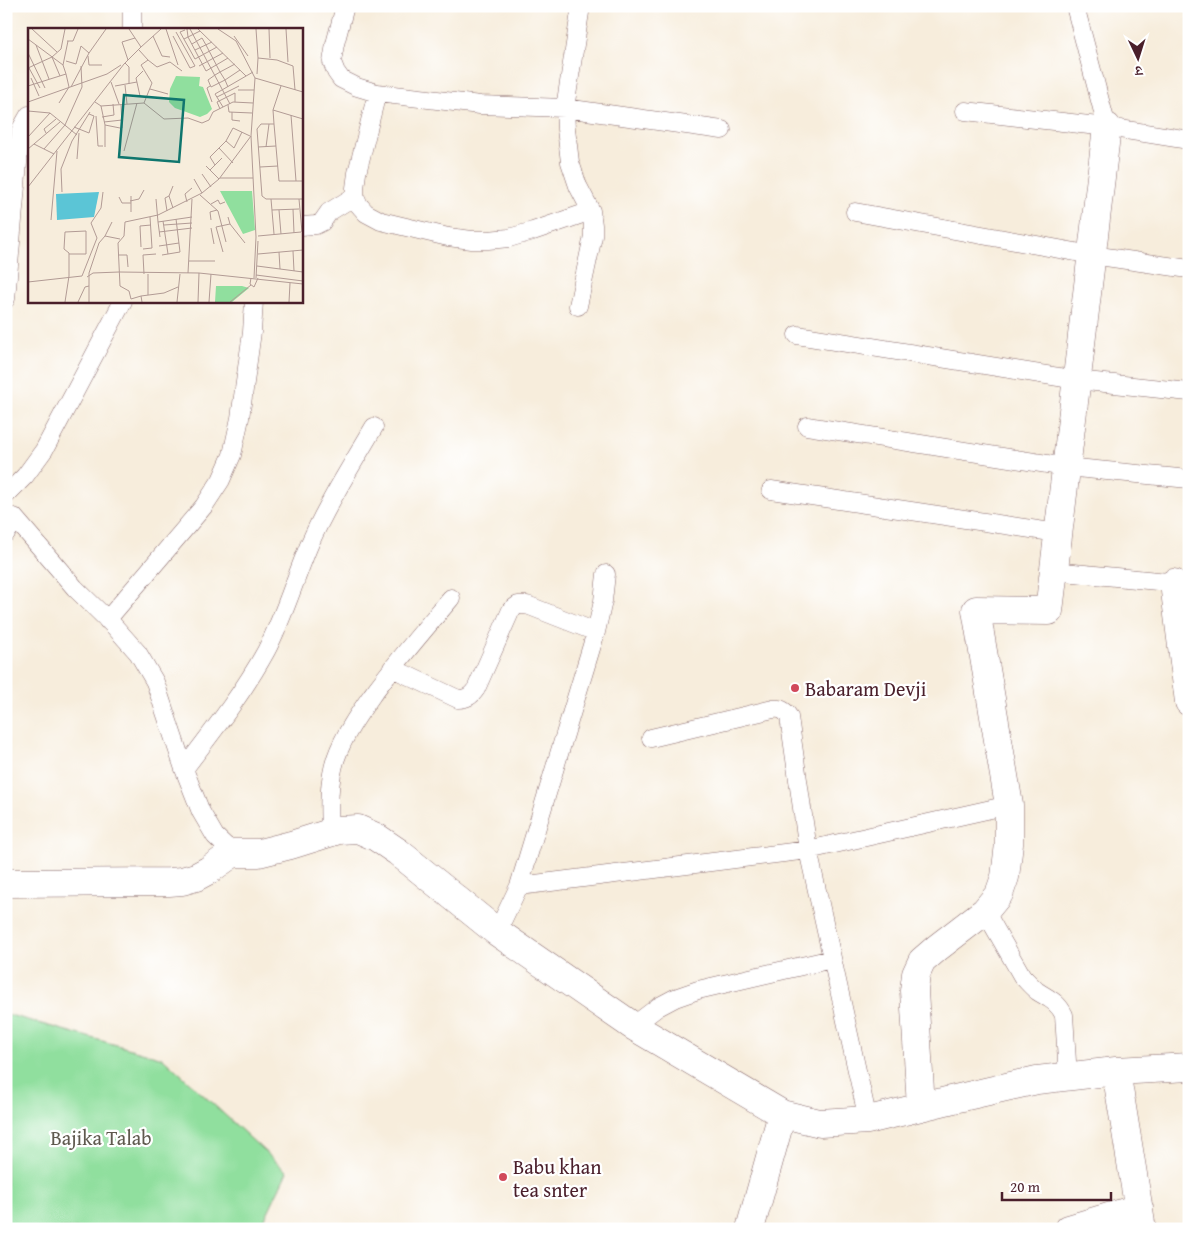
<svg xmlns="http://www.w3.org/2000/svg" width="1195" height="1235" viewBox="0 0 1195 1235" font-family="'Gentium Book Plus','Noto Serif Devanagari',serif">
  <rect width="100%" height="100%" fill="#fff"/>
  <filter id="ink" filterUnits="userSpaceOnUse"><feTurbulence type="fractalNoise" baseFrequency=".02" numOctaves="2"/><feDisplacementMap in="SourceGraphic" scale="10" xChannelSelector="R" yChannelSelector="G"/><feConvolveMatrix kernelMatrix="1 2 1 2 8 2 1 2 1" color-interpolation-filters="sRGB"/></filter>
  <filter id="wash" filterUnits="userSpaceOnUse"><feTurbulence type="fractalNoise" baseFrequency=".0096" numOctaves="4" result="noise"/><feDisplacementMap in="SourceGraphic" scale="20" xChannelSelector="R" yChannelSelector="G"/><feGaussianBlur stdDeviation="1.12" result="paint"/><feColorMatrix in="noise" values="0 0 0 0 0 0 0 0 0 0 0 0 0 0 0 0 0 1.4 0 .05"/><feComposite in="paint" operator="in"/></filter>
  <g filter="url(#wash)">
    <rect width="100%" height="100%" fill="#f7eddc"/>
    <path fill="#90df9e" stroke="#6d7f64" d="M6,1014L163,1058L287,1172L260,1229H6Z"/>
  </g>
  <g filter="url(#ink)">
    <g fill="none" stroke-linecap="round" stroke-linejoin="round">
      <defs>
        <path id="service" d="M132,6V29
          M345,6L335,44L332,62L336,72L341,79L357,87L377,93L480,105L565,108L722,130
          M1075,6L1107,127
          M377,93L357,173L355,188V196L359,205L366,213L381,221L448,237L472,240H488L509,238L533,231L591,211
          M965,111L1107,127L1189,140
          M855,212L1092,255L1189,269
          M301,226L316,225L322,222L329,212L355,196
          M6,299L21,129L29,115
          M578,306L593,236V225L591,211L578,186L570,162L566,129L565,108L581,6
          M797,335L1077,380L1189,392
          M807,426L1066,467L1189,479
          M771,490L1058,533
          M6,495L25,476L44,450L123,301
          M6,533L9,529L14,517L75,588L114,626L138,653L155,682L184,769L201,812L215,836L233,853
          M1053,571L1189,584
          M107,620L204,506L221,480L232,455L240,418L252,332L254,301
          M392,668L458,699C467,699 471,696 476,689L511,610L518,605H527L596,632
          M651,738L773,709C781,708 785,710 789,717L808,850L868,1120
          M184,769C213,731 243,693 266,651C284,617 295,578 310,543C328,502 352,465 374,427
          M330,833C329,807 328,782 336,758C344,735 358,715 372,695C397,661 424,630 451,598
          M519,886L808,850L1009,805
          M985,911L1022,976C1027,981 1031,986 1037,991C1049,999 1057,1001 1064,1015L1068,1077
          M497,932L519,886L596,632L603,601L606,574
          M633,1026L658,1007L675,998L698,990L832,959"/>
        <path id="minor" d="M1174,583L1189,702
          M6,883L169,882L182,881L196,877L209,870L233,853H259L291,845L339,830L358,829L376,837L398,852L497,932L633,1026L782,1114
          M1116,1071L1142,1229
          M921,1107L914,991L916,974L922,961L937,948L985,911L999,894L1005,877L1009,844V805L976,610L1049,611L1107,127
          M750,1229L782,1114L820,1123L868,1120L950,1100L1037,1080L1116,1071L1189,1067
          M1069,1229L1139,1208"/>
      </defs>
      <use href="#service" stroke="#876769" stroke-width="19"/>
      <use href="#minor" stroke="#876769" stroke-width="29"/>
      <use href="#service" stroke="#fff" stroke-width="18"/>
      <use href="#minor" stroke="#fff" stroke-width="28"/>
    </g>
  </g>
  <g fill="#d1495b" stroke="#fff" stroke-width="2">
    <circle cx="795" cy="688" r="5"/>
    <circle cx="503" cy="1177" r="5"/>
  </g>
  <g text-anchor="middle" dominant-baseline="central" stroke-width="4.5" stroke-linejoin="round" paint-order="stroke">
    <g font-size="20" fill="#4a1f2b" stroke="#fff" text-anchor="start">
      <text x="805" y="688">Babaram Devji</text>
      <text x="513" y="1166">Babu khan<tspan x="513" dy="23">tea snter</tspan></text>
    </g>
    <g font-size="20" fill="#5f594e" stroke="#fff">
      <text x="101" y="1137">Bajika Talab</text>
    </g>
  </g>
  <g transform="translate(28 28)">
    <rect width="275" height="275" fill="#f7eddc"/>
    <path d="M148,48L172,49L171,58L175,59L184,81L179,86L172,89L147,80L141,74L142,61ZM192,163H224L227,202L215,206ZM188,258H214L221,260L204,274H187Z" fill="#90df9e"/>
    <path d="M71,164L66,189L29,192L28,166Z" fill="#5bc5d6"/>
    <path fill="none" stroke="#b29b95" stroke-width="1" d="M4,1L29,24M101,1L113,19L133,1M138,1L150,37M159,1L160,9L172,3M162,1L202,76M170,1L218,48M190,1L208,13L227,50L275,64M228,1L230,30L249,32L265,38L267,62M241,1L242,30M258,1L260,34M157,2L152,4L167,31L189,19M125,8L134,28L142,29M145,8L162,40L167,38L148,4M206,8L220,28M0,11L35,37L38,46L0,58M156,11L160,9L178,43L200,30M39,13H45L50,1M164,16L174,10L178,17L192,44L197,52L183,59L180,52L187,47L192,44L207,36M8,17L21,51M167,22L184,14M0,25L17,60M61,25L78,1M60,28L61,37H74M24,29L32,48M100,32L94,14L107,10M120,32L129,39L142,34L154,43M38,33L48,36L53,18L61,25L43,59M97,35L101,39V56M35,37L40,13M171,38L195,25M0,40L24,29L33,21L37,1M1,40L12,60M229,46L230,30M3,50L11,68M83,54L91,76M97,57L99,76M87,58L109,54M182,58L179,60L184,74M253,58L245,82L275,91M200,59L197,52L212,42M122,61L140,66M210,62H226M112,68L108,50L115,43M189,69L211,58M0,74L79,46L93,37M67,74L73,78L116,75L124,55L113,37L120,32L111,22M31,75L41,59L38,46M116,75L136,91L160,90L174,95L181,92L185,84L205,74L225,75M93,76L94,100M200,77L201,84L224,85M73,78L77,97M195,79L187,66L225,44M192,81L189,74L207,65V74M245,82L246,96H233L229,101L234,168L238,171H275M0,83L22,85L49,107M204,84V92L212,93M263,87L268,153M68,88L70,118H75M74,89L86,87L85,76M76,94L94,92M246,96L251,153H275M37,97L54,59L53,38M46,99L61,105L66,88L61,86M18,105L16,101L28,91M0,109L22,85M198,113L206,120L214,104M6,116L26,126M77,119V97L92,100M230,119L248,118M238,119L241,96M191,120L205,135M0,121L32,94M16,121L37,97M96,123L109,75M49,131L51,105M187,137L182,129L198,113L205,100L222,108M178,138L191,151M232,139L250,138M182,142L194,130M174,146L183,159M192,150H225M166,151L174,165M0,159L96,36L113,19M34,164L33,141L44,113L62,84M172,167L190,183L198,214M103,168V184M91,169L94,175H103M128,171L130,194L164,189M243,171L246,206M271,171L274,204M102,173L111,171L116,162M159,174L157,166L164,160M183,176L190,172L192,176L197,174M145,180L141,168L145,158M265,181L266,205M244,182L271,181M251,182L253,206M139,183L137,170L141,168M23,192L29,123M183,192L182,184L189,182M135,193L140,226M130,194L132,209M202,196L217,215M136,197L164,195M183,200L186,216M131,204L164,200M77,208L84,194M230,208L273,204M131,218L151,215M113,219L112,198L123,197M115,221L124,220L122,189M265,223L266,243M195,224L188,199L202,196L200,189M251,224L252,241M230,226L275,222M90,227H99L100,239M134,227L152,224L148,191M161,233H187M229,238L275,244M160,245L164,171M116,246L115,227L128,226M228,247L275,253M54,248L69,210L63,195L73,180L75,164M59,249L65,245L91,244L171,245L275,256M223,250L222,256L226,259L230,250M226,250L228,209L223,108L227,50M228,250L230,213M0,254L54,248M120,267V246M113,268L103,271L101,263L92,258L90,215L96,208L97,194L130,187L174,165L191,151L223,108M37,274L41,248V225L36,221L37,204L58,203V226H41M50,274L57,259L61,258M61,274V245L71,215L77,208L92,211M114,274L113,268L136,265L150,259M149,274L152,246M170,274L171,245M181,274L183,246M202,274L223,257M261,274L262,255"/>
    <path fill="#0f766e" fill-opacity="0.15" stroke="#0f766e" stroke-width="2.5" d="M96,67L156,72L151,134L91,129Z"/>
    <rect width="275" height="275" fill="none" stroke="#4a1f2b" stroke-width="2.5"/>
  </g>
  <rect width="1195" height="1235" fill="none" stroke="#fff" stroke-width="25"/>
  <g transform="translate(1138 58) rotate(176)" stroke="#ffffff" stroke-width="4" paint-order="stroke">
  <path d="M0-4L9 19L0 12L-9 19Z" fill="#4a1f2b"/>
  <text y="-8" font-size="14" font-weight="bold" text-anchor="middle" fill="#4a1f2b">उ</text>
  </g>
  <path d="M1002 1192v8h109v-8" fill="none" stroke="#4a1f2b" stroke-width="2.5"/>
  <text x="1010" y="1192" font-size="15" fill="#4a1f2b" stroke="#ffffff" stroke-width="4" paint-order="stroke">20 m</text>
</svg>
